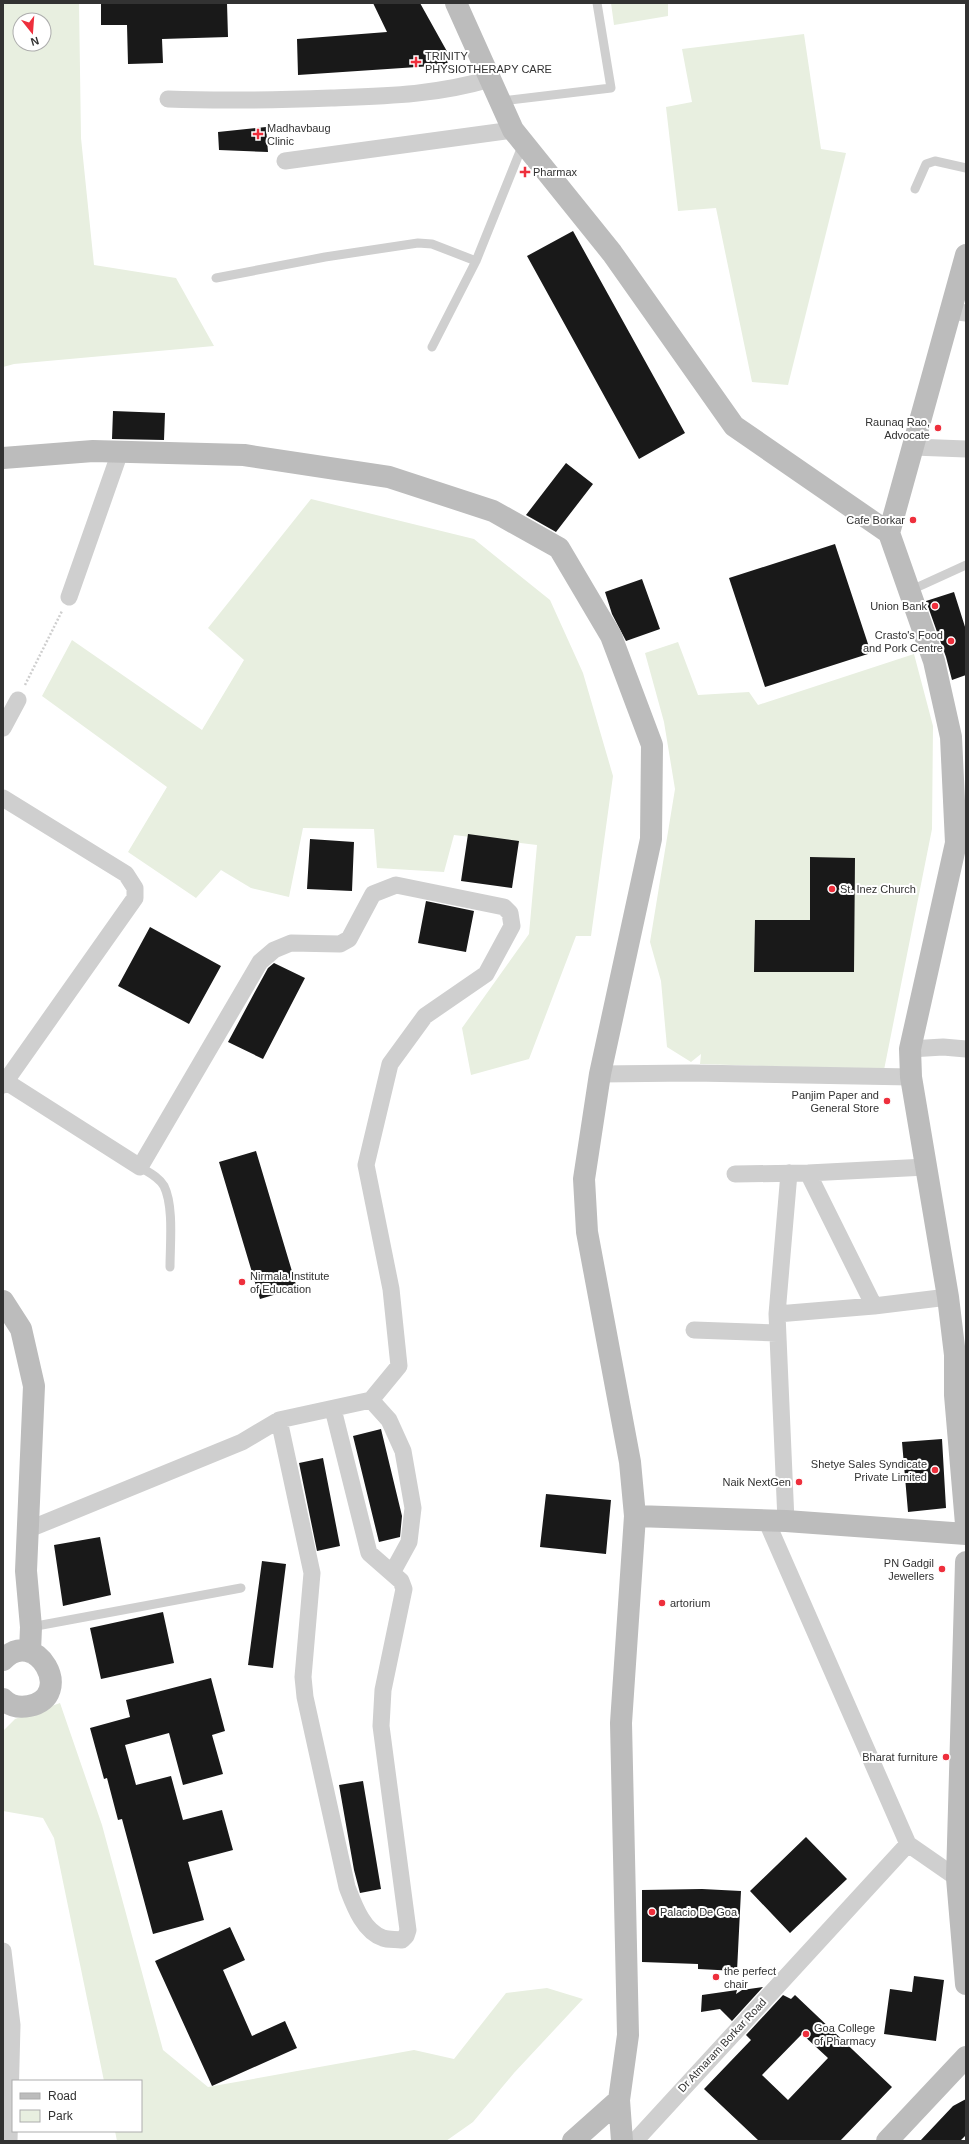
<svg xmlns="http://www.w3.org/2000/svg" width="969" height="2144" viewBox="0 0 969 2144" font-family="Helvetica,sans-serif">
  <rect width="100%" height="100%" fill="#fff"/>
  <path fill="#e8efe0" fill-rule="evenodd" d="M3,3H79L81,138L94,265L176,278L214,346L14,364L3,367ZM20,20H44V44H20Z
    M611,3H668V16L614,25Z
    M804,34L821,149L846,153L788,385L752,382L716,208L678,211L666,107L692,102L682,49Z
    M311,499L474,539L550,600L583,673L613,776L591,936H576L529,1059L471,1075L462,1028L529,934L537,845L454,835L444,872L377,868L374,829L303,828L289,897L251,888L221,870L196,898L128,852L167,787L42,696L72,640L202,730L244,660L208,628Z
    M678,642L698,695L749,692L758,705L914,654L933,726L932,829L884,1070L700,1064L701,1054L691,1062L667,1047L661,981L650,942L675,789L664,722L645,653Z
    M60,1703L102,1825L163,2050L208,2087L414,2050L454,2059L506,1993L547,1988L583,1999L514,2073L473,2122L446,2141H117L115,2131H141V2081H104L54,1838L43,1818L3,1811V1731L15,1719Z"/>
  <path fill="#191919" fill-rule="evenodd" d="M101,3H227L228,37L162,39L163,63L128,64L127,25H101Z
    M373,3H420L449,55L447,65L298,75L297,39L387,32Z
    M266,127L268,152L219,150L218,132Z
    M573,231L685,433L639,459L527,256Z
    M113,411L165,413L164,440L112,439Z
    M566,463L593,484L556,532L526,515Z
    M835,544L871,653L765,687L729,578Z
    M642,579L660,629L626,641L612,614L605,592Z
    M954,592L966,630V675L952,680L946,657L926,601Z
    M468,834L519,841L512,888L461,881Z
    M310,839L354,842L352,891L307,889Z
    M810,857L855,858L854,972H754L755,920H810Z
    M426,901L474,911L466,952L418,943Z
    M150,927L221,966L189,1024L118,986Z
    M274,963L305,978L263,1059L228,1042L257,988L268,968Z
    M256,1151L297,1288L260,1299L219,1162Z
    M381,1429L402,1516L400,1537L379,1542L353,1436Z
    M942,1439L946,1508L908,1512L902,1442Z
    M323,1458L340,1546L317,1551L299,1463Z
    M546,1494L611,1500L606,1554L540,1547Z
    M100,1537L111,1595L63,1606L54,1545Z
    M262,1561L286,1564L273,1668L248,1665Z
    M163,1612L174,1663L101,1679L90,1628Z
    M211,1678L225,1731L212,1735L223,1774L183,1785L169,1733L125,1745L136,1785L171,1776L183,1820L222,1810L233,1850L188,1862L204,1920L153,1934L122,1819L118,1820L107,1778L104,1779L90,1728L130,1717L126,1700Z
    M363,1781L381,1889L360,1893L354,1870L339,1785Z
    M806,1837L847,1879L790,1933L750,1891Z
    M702,1889L741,1891L737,1971L698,1969V1964L642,1962V1890Z
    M230,1927L245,1960L223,1970L252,2036L285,2021L297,2048L212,2086L155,1961Z
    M914,1976L944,1980L936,2041L884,2034L890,1989L912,1992Z
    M763,1987L732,2021L720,2009L701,2012L702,1995L737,1990L736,1994L742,1990Z
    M783,1995L791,1999L795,1995L892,2087L840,2141H759L704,2089L751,2040L746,2035ZM802,2034L828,2058L788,2100L762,2075Z
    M966,2099V2135L960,2141H920L953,2106Z"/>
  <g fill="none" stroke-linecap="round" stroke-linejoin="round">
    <path stroke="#cfcfcf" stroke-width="2.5" stroke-dasharray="2 2" stroke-linecap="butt" d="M25,685L62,611"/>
    <path stroke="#cfcfcf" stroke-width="9" d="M501,101L611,88L597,3
      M915,189L926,164L935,161L966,168
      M216,278L325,257L418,243L432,244L476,261
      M432,347L476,261L523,144
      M909,591L966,565
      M140,1167C148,1172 159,1177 164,1186C174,1206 170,1245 170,1267
      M31,1627L241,1588"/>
    <path stroke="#cfcfcf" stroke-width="17" d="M168,99C222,101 277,100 331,98C387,96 436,95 490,79
      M285,161L513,130
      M950,311L966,313
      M913,447L966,449
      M69,597L120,452
      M3,728L18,700
      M3,798L126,874L135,888V898L3,1085
      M910,1049L943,1047L966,1049
      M600,1074L692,1073L911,1077
      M5,1081L140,1167L260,962L274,950L291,943L340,944L349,939L373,894L396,885L504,907L510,913L512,926L486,974L425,1016L390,1064L366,1165L391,1289L399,1366L371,1400L279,1420L242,1442L27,1530
      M808,1173L874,1306
      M735,1174L808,1173L926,1167
      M777,1314L789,1173
      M694,1330L777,1333
      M371,1400L389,1420L403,1451L413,1508L409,1542L392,1573
      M279,1420L312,1573L303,1677L305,1697L347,1887C354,1905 363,1931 383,1938C388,1940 396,1939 402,1940L406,1936L408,1930L381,1726L383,1690L404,1589L401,1581L369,1553L333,1409
      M766,1520L908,1844L957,1878
      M786,1521L777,1314L874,1306L948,1297
      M3,1951L12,2025L9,2141
      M635,2141L908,1844"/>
    <path stroke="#bcbcbc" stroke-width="22" d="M456,3L513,130L612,253L734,426L889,533
      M966,255L889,533L934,661L951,737L956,843L910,1049L911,1077L948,1297L955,1355V1395L966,1524
      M3,458L93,451L244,455L389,477L493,511L559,548L611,636L652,745L651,839L600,1074L584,1179L587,1232L630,1462L635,1516L621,1723L628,2035L619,2100L622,2141
      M3,1301L21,1329L34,1386L26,1571L31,1627L30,1652
      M635,1516L786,1521L966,1534
      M966,1562L957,1878L966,1984
      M3,1660C35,1625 77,1696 29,1706C19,1708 10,1706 3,1699
      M573,2141L619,2100
      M887,2141L966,2057"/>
  </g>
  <g fill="#ee2f3c" stroke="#fff" stroke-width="1.5">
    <path d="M414 56h4v4h4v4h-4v4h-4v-4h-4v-4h4z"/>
    <path d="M256 128h4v4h4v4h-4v4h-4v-4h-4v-4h4z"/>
    <path d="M523 166h4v4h4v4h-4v4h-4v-4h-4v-4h4z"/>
    <circle cx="938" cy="428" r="4"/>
    <circle cx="913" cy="520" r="4"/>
    <circle cx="935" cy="606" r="4"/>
    <circle cx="951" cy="641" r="4"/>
    <circle cx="832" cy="889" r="4"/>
    <circle cx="887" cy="1101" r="4"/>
    <circle cx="242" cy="1282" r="4"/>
    <circle cx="935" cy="1470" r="4"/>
    <circle cx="799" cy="1482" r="4"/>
    <circle cx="942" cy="1569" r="4"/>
    <circle cx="662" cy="1603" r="4"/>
    <circle cx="946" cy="1757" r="4"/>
    <circle cx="652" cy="1912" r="4"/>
    <circle cx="716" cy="1977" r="4"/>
    <circle cx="806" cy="2034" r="4"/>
  </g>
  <g text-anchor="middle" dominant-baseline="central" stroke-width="4" stroke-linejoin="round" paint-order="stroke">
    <g font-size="11" fill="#323232" stroke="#fff" text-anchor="start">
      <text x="425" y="56">TRINITY<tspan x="425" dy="13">PHYSIOTHERAPY CARE</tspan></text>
      <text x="267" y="128">Madhavbaug<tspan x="267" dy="13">Clinic</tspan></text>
      <text x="533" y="172">Pharmax</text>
      <text x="930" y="422" text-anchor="end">Raunaq Rao,<tspan x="930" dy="13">Advocate</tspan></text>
      <text x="905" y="520" text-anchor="end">Cafe Borkar</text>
      <text x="927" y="606" text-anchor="end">Union Bank</text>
      <text x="943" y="635" text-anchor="end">Crasto's Food<tspan x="943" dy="13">and Pork Centre</tspan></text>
      <text x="840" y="889">St. Inez Church</text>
      <text x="879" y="1095" text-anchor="end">Panjim Paper and<tspan x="879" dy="13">General Store</tspan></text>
      <text x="250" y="1276">Nirmala Institute<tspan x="250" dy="13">of Education</tspan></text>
      <text x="927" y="1464" text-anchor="end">Shetye Sales Syndicate<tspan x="927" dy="13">Private Limited</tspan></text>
      <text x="791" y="1482" text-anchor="end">Naik NextGen</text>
      <text x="934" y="1563" text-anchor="end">PN Gadgil<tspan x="934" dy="13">Jewellers</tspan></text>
      <text x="670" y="1603">artorium</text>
      <text x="938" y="1757" text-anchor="end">Bharat furniture</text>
      <text x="660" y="1912">Palacio De Goa</text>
      <text x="724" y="1971">the perfect<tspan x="724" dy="13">chair</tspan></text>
      <text x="814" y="2028">Goa College<tspan x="814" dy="13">of Pharmacy</tspan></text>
    </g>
    <g font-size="11" fill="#323232" stroke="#fff">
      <text transform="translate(722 2045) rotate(-47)">Dr Atmaram Borkar Road</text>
    </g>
  </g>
  <rect width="969" height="2144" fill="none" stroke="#323232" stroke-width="8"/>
  <rect x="12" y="2080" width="130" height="52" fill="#ffffff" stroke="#adadad"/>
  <rect x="20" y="2093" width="20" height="6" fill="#bcbcbc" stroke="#adadad"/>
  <text x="48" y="2100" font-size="12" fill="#323232">Road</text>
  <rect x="20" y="2110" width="20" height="12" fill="#e8efe0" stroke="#adadad"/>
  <text x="48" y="2120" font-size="12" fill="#323232">Park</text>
  <g transform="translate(32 32) rotate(163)"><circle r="19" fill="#ffffff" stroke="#adadad"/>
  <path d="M0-3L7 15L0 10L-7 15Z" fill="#ee2f3c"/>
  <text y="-6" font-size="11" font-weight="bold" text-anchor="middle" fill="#323232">N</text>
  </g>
</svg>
